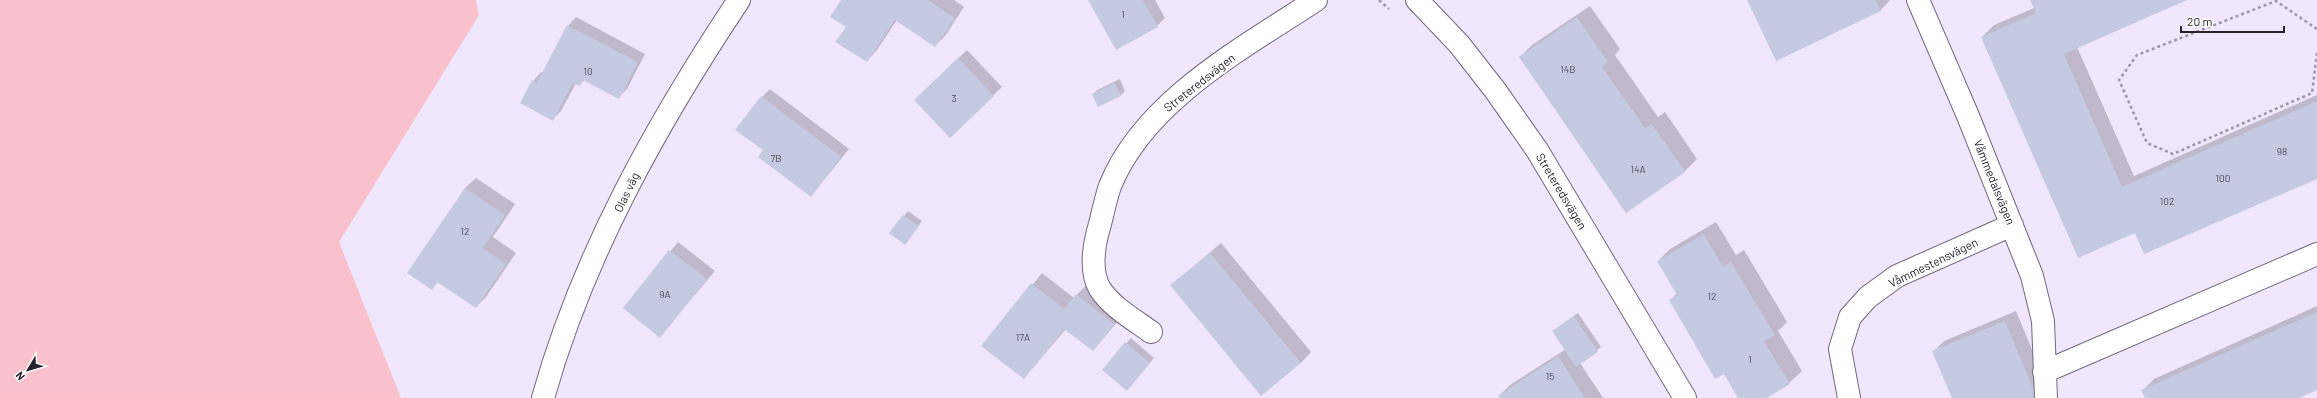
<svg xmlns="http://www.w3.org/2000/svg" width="2317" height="398" viewBox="0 0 2317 398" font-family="Barlow,sans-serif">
  <rect width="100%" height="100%" fill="#f0e7fe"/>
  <path fill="#f8c1cb" d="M0,0H476L479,15L339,242L401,398H0Z"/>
  <path fill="#0003" d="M843,0H954L964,7L945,36L935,46L897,20L877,50L867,61L847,27Z
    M1089,0H1155L1165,18L1157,26Z
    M1748,0H1890L1881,10L1777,60Z
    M2031,0H2185L2077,47L2134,176L2317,95V177L2135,231L1982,37L1994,25L2034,8Z
    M1590,6L1620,49L1615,55L1658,117L1665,112L1697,159L1685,171L1626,212L1520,57L1532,45Z
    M576,17L645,54L627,89L619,97L585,80L579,85L576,83L561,111L553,119L533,81L541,72L543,73L568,26Z
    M967,50L1002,87L950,137L923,92Z
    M1120,79L1125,91L1121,95L1099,106L1093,95L1097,90Z
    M770,89L849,149L811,196L765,150L762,97Z
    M476,178L515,204L493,237L516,253L486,297L476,307L438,282L432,288L465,188Z
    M908,211L922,221L909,239L891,233Z
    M1716,222L1736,255L1744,250L1787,322L1778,331L1802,371L1789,383L1765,398H1739L1724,372L1670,301L1677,293L1658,261L1670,249Z
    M678,242L715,271L660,336L625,308Z
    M1221,243L1311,352L1301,363L1172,285Z
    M1042,273L1074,298L1087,284L1124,314L1093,350L1066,329L1024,378L983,346Z
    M2317,306V389L2296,398H2146L2143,390L2154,379Z
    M2016,311L2052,398H1953L1933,352L1944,341Z
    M1578,313L1601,347L1580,363L1603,398H1501L1499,396L1510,385L1566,349L1553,331Z
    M1131,338L1154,358L1131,385L1103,370Z"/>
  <path fill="#c3cae1" d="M841,0H928L955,18L935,47L895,20L867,62L835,42L846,27L830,17Z
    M1088,0H1143L1158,27L1116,50Z
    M1747,0H1876L1881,11L1776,61Z
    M2030,0H2187L2064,54L2122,187L2317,101V179L2144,254L2135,233L2078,258L1981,37L2036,13Z
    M1577,17L1608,62L1602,67L1645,128L1652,124L1685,172L1626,213L1519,57Z
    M567,25L638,62L619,99L583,80L580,86L573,83L553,121L520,103L532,80L537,83Z
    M958,58L994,96L950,138L914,100Z
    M1115,83L1121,96L1098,107L1092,94Z
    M761,96L841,157L811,197L758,157L763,150L735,130Z
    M465,188L505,215L483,248L506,264L476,308L437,282L432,290L407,273Z
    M903,215L919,226L905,245L889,233Z
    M1704,234L1723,267L1731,262L1775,335L1764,341L1790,384L1767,398H1738L1724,374L1715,379L1669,300L1677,295L1657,261Z
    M669,250L707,279L660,338L623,308Z
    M1210,253L1301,363L1261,396L1170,285Z
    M1031,283L1064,309L1076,294L1115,325L1093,351L1064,329L1024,379L981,346Z
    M2317,312V390L2299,398H2145L2141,390Z
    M1574,316L1598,352L1576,367L1552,331Z
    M2005,321L2037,398H1952L1932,351Z
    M1125,342L1150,363L1127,391L1102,370Z
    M1558,356L1585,398H1500L1498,396Z"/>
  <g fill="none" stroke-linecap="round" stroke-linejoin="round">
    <defs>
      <path id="minor" d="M1417,0L1459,44L1495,90L1537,150L1685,398
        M1918,0L1968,116L2032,276L2043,321L2046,398
        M1151,332C1133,319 1112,307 1100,289C1089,270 1094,244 1100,224C1103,212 1106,198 1110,186C1144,101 1243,48 1316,0
        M2044,372L2317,254
        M543,398C583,255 657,123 739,0
        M1849,398L1840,349L1850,317L1868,297L1897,276L2012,225"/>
    </defs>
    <use href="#minor" stroke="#70687c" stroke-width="24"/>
    <path stroke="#9c96a7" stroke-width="2.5" stroke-dasharray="3 3" stroke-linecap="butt" d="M1379,0L1389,9
      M2317,29L2276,1L2137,55L2119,80L2147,143L2173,154L2312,93L2317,53"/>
    <use href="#minor" stroke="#fff" stroke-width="22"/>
  </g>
  <g text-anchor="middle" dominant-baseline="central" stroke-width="3.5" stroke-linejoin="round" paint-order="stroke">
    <g font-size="10" fill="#4d4d59">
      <text x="1123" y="14">1</text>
      <text x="1568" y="69">14B</text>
      <text x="588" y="71">10</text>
      <text x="954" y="98">3</text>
      <text x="2282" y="151">98</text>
      <text x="776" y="158">7B</text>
      <text x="1638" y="169">14A</text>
      <text x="2223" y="178">100</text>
      <text x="2167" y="201">102</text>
      <text x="465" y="231">12</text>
      <text x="665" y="294">9A</text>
      <text x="1712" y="296">12</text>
      <text x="1023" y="337">17A</text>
      <text x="1750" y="359">1</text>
      <text x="1550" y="376">15</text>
    </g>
    <g font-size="12" fill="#26232c" stroke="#fff">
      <text transform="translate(1199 82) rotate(-38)">Streteredsvägen</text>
      <text transform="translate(1995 182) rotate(68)">Våmmedalsvägen</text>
      <text transform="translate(1562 191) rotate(59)">Streteredsvägen</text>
      <text transform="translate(626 192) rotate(-64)">Olas väg</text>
      <text transform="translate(1933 262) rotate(-26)">Våmmestensvägen</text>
    </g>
  </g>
  <g transform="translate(28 370) rotate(232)" stroke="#ffffff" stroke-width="3" paint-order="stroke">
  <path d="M0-3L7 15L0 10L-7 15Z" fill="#26232c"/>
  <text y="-6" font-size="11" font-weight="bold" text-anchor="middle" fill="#26232c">N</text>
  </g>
  <path d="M2181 26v6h103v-6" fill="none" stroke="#26232c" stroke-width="2"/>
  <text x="2187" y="26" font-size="12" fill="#26232c" stroke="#ffffff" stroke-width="3" paint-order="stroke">20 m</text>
</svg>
